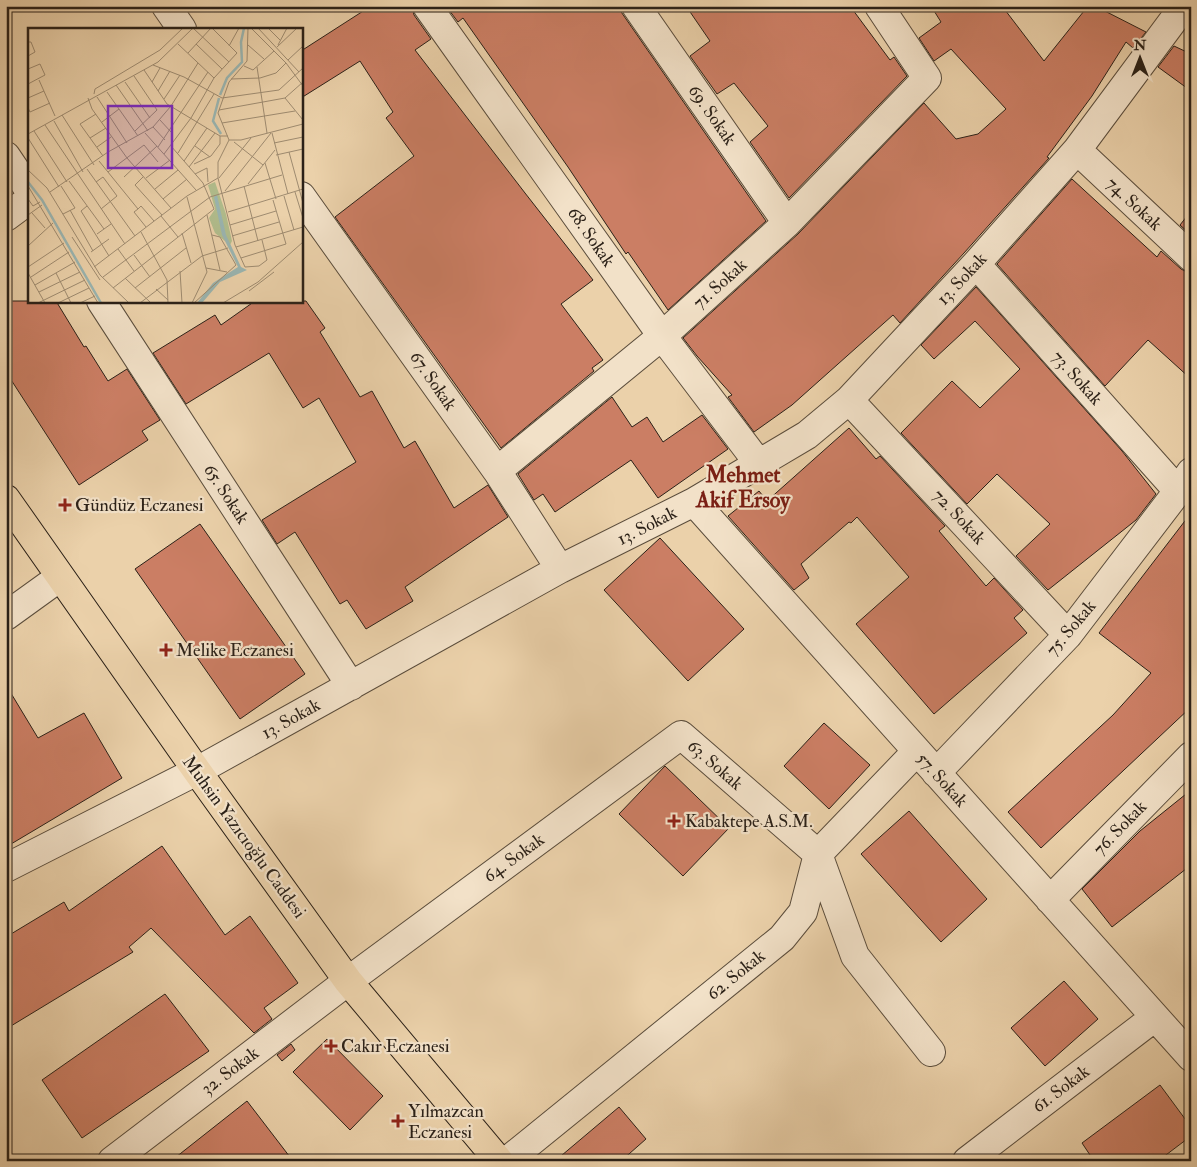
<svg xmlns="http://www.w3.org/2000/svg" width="1197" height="1167" viewBox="0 0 1197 1167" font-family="'IM FELL Double Pica',serif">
  <rect width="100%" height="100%" fill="#ebd1aa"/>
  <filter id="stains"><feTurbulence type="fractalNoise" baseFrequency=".004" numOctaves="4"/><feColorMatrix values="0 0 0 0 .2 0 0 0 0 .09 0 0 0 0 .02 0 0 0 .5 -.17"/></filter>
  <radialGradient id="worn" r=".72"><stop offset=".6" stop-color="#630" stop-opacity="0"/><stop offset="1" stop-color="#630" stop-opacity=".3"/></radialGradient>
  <path fill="#cb7e64" stroke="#2b2118" d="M371,6H412L414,15L431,39L415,50L525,193L593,280L561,304L603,360L592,368L594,371L501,448L335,217L414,156L386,118L393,112L360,61L301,98V51Z
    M446,6H617L766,221L668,310L628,252L626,254L568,167L463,18L458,22Z
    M686,6H850L890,60L894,57L907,76L789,198L750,142L768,126L734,83L717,94L690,56L710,41Z
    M931,6H1002L1044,61L1088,6H1095L1146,32L1133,48L1126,42L1092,96L1047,157L1049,158L964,253L900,323L893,315L792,405L754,432L728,397L732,395L697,356L683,338L798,234L924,103L956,139L978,134L1006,109L951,49L934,61L919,38L941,22Z
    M1174,46L1191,54V91L1158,67Z
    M1072,179L1157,257L1161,251L1181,269L1187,272H1191V379L1148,340L1105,386L997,264Z
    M1191,211V235L1180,225Z
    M976,287L1122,451L1156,494L1136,520L1048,590L1016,556L1050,524L997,474L967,504L901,433L952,381L980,408L1020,369L975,321L934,359L921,345Z
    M6,301H56L84,347L86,346L108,381L127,369L160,420L142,431L148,440L79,485L6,372Z
    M255,301H306L325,328L320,332L360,397L372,391L404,448L415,441L454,508L488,485L508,517L405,587L413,601L366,629L347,600L340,604L295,532L277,544L262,520L356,462L319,398L303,408L269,353L186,404L153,353L215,315L221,325Z
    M612,397L632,427L647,417L663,442L702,415L728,449L658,498L631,460L555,512L543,494L534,500L518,474Z
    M849,428L876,459L880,456L945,526L939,531L986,586L994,578L1023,610L1014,618L1027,633L934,714L856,624L909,577L857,517L851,523L849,522L801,564L809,578L794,590L728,516L759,491L767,501Z
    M1191,513V707L1041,848L1008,812L1113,715L1151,673L1099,633Z
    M200,524L305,674L240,719L135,569Z
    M660,538L744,629L688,681L604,590Z
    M6,685L38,738L84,713L122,778L6,847Z
    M824,723L870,765L829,809L784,766Z
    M665,766L729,828L683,876L619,814Z
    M1191,790V865L1112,927L1082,889L1140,831Z
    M909,811L987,899L941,942L861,854Z
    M162,846L225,935L250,916L298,983L264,1008L272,1019L254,1033L151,928L129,947L133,952L6,1029V937L64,902L69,911Z
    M1064,981L1098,1019L1045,1066L1011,1028Z
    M165,994L209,1051L82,1138L42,1080Z
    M327,1039L383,1096L350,1130L293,1072Z
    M291,1044L295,1050L282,1061L277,1055Z
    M1160,1085L1191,1127V1136L1158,1161H1094L1082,1143Z
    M247,1101L293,1161H171Z
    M619,1107L646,1139L621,1161H555Z"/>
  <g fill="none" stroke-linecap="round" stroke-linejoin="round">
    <defs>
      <path id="minor" d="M166,6L182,29
        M427,6L662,336L759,464
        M636,6L787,223
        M1077,150L1191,257
        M6,156L29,190
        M301,196L497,471L560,569
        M6,217L29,200
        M976,264L1178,491
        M101,301L351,686
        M849,400L1068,635
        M497,471L662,336L787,223L927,78L879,6
        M694,502L1191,1057
        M6,616L60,577
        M936,773L1068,635L1178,491L1191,472
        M6,868L197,771L560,569L694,502L807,435L849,400L976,264L1077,150L1184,6
        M1050,900L1191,756
        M112,1161L348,981L681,735L818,854L855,956L931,1052
        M507,1161L782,938L803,912L818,854L917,751
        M967,1161L1155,1017"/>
      <path id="major" d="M6,499L197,771L348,981L499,1161"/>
    </defs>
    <use href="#minor" stroke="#5b4d3c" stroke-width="30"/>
    <use href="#major" stroke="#2b2118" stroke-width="30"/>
    <use href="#minor" stroke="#f2e1c8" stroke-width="28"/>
    <use href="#major" stroke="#ebd1aa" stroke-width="28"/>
  </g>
  <g fill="#8f2418" stroke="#f2e1c8" stroke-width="2">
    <path d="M62.5 497.5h5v5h5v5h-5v5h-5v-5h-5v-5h5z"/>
    <path d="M163.5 642.5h5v5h5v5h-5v5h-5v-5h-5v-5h5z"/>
    <path d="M671.5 813.5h5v5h5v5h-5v5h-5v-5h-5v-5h5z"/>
    <path d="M328.5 1038.5h5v5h5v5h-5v5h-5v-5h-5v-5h5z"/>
    <path d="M395.5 1113.5h5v5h5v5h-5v5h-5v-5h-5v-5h5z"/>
  </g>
  <g text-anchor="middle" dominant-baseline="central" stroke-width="4.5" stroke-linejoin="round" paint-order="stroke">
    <g font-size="18" fill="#2b2118" stroke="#f2e1c8">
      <text transform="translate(712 115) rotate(55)">69. Sokak</text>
      <text transform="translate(1134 204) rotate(43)">74. Sokak</text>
      <text transform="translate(591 237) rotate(55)">68. Sokak</text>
      <text transform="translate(962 279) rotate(-47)">13. Sokak</text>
      <text transform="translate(720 284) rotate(-42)">71. Sokak</text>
      <text transform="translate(1077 378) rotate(48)">73. Sokak</text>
      <text transform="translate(433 381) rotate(55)">67. Sokak</text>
      <text transform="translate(226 494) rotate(57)">65. Sokak</text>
      <text transform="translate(959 517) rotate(47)">72. Sokak</text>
      <text transform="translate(647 526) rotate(-27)">13. Sokak</text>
      <text transform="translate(1071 628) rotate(-50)">75. Sokak</text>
      <text transform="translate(291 719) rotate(-29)">13. Sokak</text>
      <text transform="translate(715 765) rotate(41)">63. Sokak</text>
      <text transform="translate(942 780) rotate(48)">57. Sokak</text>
      <text transform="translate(1120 828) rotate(-46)">76. Sokak</text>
      <text transform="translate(244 837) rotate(54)">Muhsin Yazıcıoğlu Caddesi</text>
      <text transform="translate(514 858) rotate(-36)">64. Sokak</text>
      <text transform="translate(736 975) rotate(-39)">62. Sokak</text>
      <text transform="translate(230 1071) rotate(-37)">32. Sokak</text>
      <text transform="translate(1061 1089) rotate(-37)">61. Sokak</text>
    </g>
    <g font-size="18" fill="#2b2118" stroke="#f2e1c8" text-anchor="start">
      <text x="75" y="505">Gündüz Eczanesi</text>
      <text x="176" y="650">Melike Eczanesi</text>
      <text x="685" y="821">Kabaktepe A.S.M.</text>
      <text x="341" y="1046">Cakır Eczanesi</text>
      <text x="408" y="1111">Yılmazcan<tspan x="408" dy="21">Eczanesi</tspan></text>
    </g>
    <g font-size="22" font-weight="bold" fill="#7a1f14" stroke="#f2e1c8">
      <text x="743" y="475">Mehmet<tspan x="743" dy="25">Akif Ersoy</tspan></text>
    </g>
  </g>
  <g transform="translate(28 28)">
    <rect width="275" height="275" fill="#ebd1aa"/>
    <path d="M187,154L198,186L204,213L202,217L187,205L181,190L187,181L180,157Z" fill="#b1bd8d"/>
    <path d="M189,167L198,207L213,239L219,242L192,254L174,275H169L185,255L210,239L194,207L186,169Z" fill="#9ab5b1"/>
    <path fill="none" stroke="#9ab5b1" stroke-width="2.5" d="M192,67L199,50L214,34L213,14L216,0M191,70L185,93L193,106M0,154L14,172L73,275"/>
    <path fill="none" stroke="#9e8b70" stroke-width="1" d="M165,0L201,34M223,0L258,35L275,58M230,0L271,44M240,0L252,12M0,14H3L7,24L0,28M150,16L186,50M168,16L194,41M220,17L236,31M250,17L259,0M201,18L211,0M249,19L269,0M160,25L183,0M260,32L275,18M125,37L156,49L194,70L251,62L275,40M216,38L225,42L246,23M229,39L239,105M0,41L12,36L17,47L0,56M116,42L139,76L192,108H200M106,48L129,82L107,103M203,51L232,50L248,45L258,35M11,52L27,88M97,54L122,90M124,54L132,40M88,57L120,103M130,63L142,43M79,64L110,108M66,66L67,61L132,22L155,0M69,69L99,115M0,70L16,63M60,70L64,81L99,130L143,180M257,70L275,92M136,71L152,47M0,80L2,84L22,75M191,82L257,70L275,54M68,86L52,96L75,128M34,87L66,137M132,92L143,104M26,93L55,144M74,94L91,81M194,95L267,83M17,97L97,216M125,99L137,112M6,103L39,154M117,105L168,162M244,105L260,166M0,106L130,34L165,0M0,110L31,159M62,110L78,100M201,112H213L275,96M206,114L235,137M246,115L275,109M167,118L182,129M69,119L83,109M130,119L180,44M261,124L275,175M150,125L186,66M136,126L163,90L186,50L209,25L184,0M248,127L275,121M71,133L110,181M156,133L179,100M237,135L248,171M166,136L183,128L192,116V108M161,139L187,105M59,141L107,208M0,142L19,160L72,247L101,275M80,144L116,117L130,134M167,146L179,140L180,154M96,149L129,118M115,149L107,157L134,187M118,150L142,132M190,150L207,217L217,239L231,238L239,232L234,212M191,150L223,110M41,153L76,201M68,154L75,149L89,168L73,181M220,156L247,122M0,158L70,275M33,158L47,180L35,186M216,158L230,213M127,161L150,142M197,163L243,105M22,164L80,124L125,99L143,78L170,35M267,164L275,190M256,168L266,202M159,169L179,244L164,275M0,171L5,178L12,174M135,171L159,151M59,178L53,183L81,228M110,181L113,178L126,193M110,181L106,184L118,199M42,182L65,223M200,184L275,161M4,185L17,200M0,187L14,177M179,187L192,242M133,188L150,209M202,197L248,183M113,204L139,252L140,275M154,205L163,235M69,206L83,196M204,208L251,194M44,209L72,252M0,218L25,195M208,219L275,199M90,221L106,243M63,224L81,211M106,227L122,249M213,230L258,216L245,172M0,239L36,215M66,239L159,168L190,150V134L201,112L190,85L201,54L219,33L220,0M178,240L199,244M152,243L154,275M0,245L17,275M28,245L43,275M3,249L41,224M75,249L182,169L254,147M97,250L123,275M7,257L47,234M85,260L186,181L175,155L143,118M107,260L158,220M128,261L140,272M221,263L246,244M11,264L52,244M10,275L57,252M30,275L61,260M52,275L67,268M112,275L174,228L200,220M166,275L208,237L192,209L184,207M195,275L230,254L275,214"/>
    <path fill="#7b2cbf" fill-opacity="0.15" stroke="#7b2cbf" stroke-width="2.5" d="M80,78H144V140H80Z"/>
    <rect width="275" height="275" fill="none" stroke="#2b2118" stroke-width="2.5"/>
  </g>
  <rect width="1197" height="1167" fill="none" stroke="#ebd1aa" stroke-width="25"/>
  <rect x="8" y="8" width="1182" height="1152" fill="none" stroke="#2b2118" stroke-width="2.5"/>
  <rect x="12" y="12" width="1172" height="1142" fill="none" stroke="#2b2118"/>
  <g transform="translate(1140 58)" stroke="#f2e1c8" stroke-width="4" paint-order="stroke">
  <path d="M0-4L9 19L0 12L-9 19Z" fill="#2b2118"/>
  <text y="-8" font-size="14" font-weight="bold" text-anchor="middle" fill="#2b2118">N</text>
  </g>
  <rect width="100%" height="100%" filter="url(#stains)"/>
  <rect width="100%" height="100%" fill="url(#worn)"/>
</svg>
